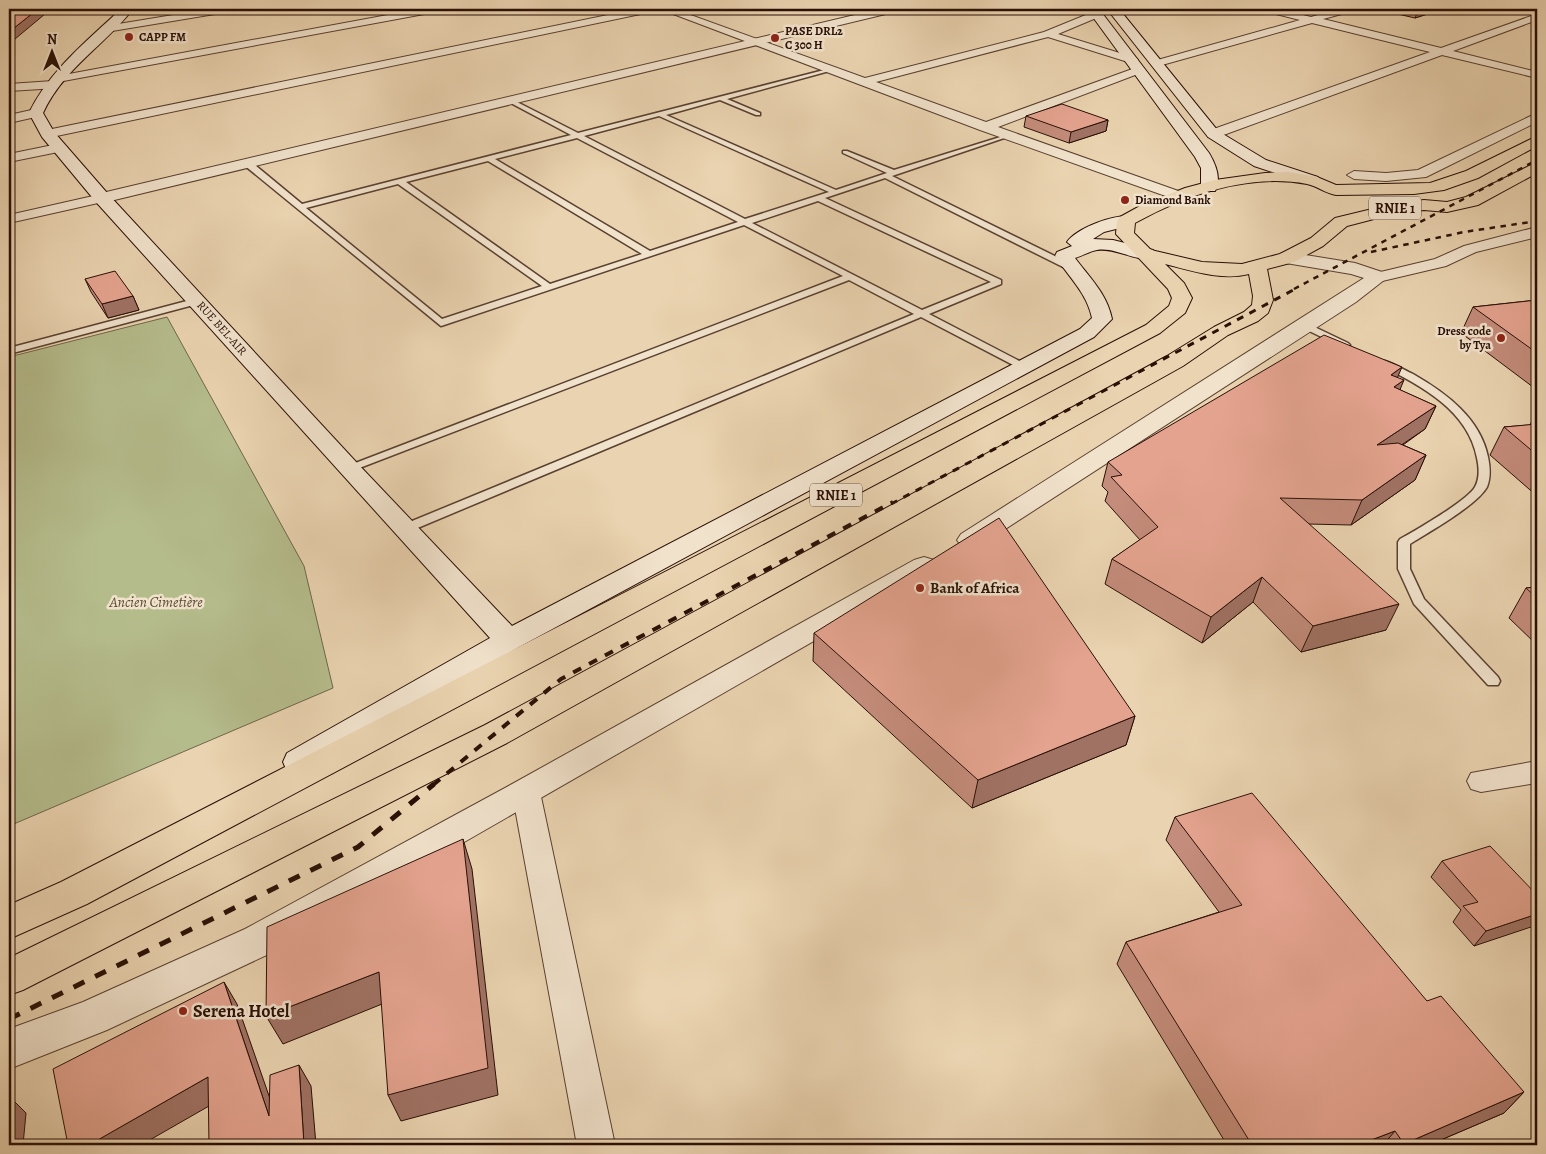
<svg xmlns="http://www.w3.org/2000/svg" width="1546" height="1154" viewBox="0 0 1546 1154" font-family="Alegreya,serif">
  <rect width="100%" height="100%" fill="#ead3b0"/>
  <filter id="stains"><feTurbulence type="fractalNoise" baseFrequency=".004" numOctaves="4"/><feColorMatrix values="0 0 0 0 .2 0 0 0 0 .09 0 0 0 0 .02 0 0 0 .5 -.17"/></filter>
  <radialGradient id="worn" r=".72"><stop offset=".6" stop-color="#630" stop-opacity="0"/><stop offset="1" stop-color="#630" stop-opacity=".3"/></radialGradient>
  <path fill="#b5bc8c" stroke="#6f6649" d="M167,317L304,566L333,688L9,826V357Z"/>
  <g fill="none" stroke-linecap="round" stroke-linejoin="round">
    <defs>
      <path id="service" d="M828,69L833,70L727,99L760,113V115H756L720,100L666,115L836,190L887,173L843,153V151H847L894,170L1010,134V136L892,176L1073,265V269H1067L885,178L825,198L1001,280V284L929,314L1027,365V369H1021L921,317L408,532H400L398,529L400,526L914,314L849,280L349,472L343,469L345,467L843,276L744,225L441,326L244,165V161H250L302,204L571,135L507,101V99H511L578,133ZM659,116L829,192L745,219L584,136ZM577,138L738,222L650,251L495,159ZM488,161L642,254L550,284L406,182ZM398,184L542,286L442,319L306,208ZM818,201L991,282L922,310L752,223Z
        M198,298L201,299V303L9,354V348Z
        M1304,322L1348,343L1350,345L1345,348L1342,347L1301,327L1299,325Z
        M1385,361C1395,364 1404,370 1413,374C1446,393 1480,418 1488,457C1490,467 1491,477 1487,487C1477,505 1429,532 1410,544V569L1424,599L1498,677L1500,681L1498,685H1488L1414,604L1398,569V542L1400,539C1415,531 1468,500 1475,487C1480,478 1479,467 1477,458C1468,410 1421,386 1382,366V362Z"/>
      <path id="minor" d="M210,9H232L227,12L106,32L101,29L106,26Z
        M420,9H440L435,12L58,82L52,79L58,76Z
        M637,9H655L650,12L47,138L41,134L47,130Z
        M660,9H674L865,78L1044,32L1093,12H1101V16L1058,34L1136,58L1138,60L1136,62H1128L1048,37L876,82L986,122L1135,68H1143L1145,70L1143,72L998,127L1184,193L1186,196L1184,199H1174L980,130Z
        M1263,9H1279L1311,17L1339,9H1354L1353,11L1323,19L1441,48L1537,14V20L1453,51L1537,72V78L1442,55L1218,137H1208L1207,134L1208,131L1430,52L1312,23L1162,65L1158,66L1152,63L1154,61L1300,20L1264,11Z
        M53,81L59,85L57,88L9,91V84Z
        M36,109L40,110L42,113L40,116L9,123V115Z
        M1537,113V122L1426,177L1386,181L1354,179L1347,175L1354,171L1386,173L1418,170Z
        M58,144L65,148L63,151L9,162V154Z
        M102,194L107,195L109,198L107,201L9,223V215Z
        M1537,227V237L1476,252L1446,266L1378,282L1372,280L1370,277L1372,274L1435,259L1464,246Z
        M1537,761V783L1481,792L1471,789L1467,781L1471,773Z
        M526,780L536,784L540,792L615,1145H577L512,792L516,784Z"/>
      <path id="tertiary" d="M880,9H900L894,12L102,203L96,202L94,198L96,194L102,193Z
        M1287,252L1355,263L1385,273L1388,277L1356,302L979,546L970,548L961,546L957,540L961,534L1364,278L1351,274L1280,262L1278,258L1280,254Z
        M924,557L934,560L938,566L934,572L271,953L107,1030L9,1069V1029L83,1002L245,929L514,783L914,560Z"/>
      <path id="secondary" d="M121,9H133C105,45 63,69 43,113L54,132L108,194L358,464L512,626L1080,329L1092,318C1087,293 1068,276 1055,256L1057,252L1072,246L1067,242C1077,228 1116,213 1132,217L1135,221L1132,225L1104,232L1093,239L1113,240L1153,250L1155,254L1153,258C1134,262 1116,247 1097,250C1090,251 1082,256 1075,258C1090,278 1107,294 1112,319L1094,337L519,647L311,771L299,775L287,771L283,762L287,753L490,638L96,202L42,137L29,113C49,71 88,40 121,9Z
        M1087,9H1099L1209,153C1215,163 1222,179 1215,191H1203L1201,187V168L1195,157Z
        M1107,9H1119L1218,131L1266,160L1318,177L1320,180L1318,183H1306L1254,166L1208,137Z"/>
      <path id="trunk" d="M1537,136V146L1478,178L1444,190L1414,194L1336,195C1325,193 1317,186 1307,184C1249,173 1185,195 1135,223L1134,233L1151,250L1202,262L1242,264L1280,254L1311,238L1335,218L1397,203L1424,200L1447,202L1466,197L1537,162V173L1478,205L1447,212L1424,210L1397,213L1347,226L1323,246L1294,262L1267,269L1273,300L1268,313L1258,321L1228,335L1183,366L507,743L23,990L9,995V958L485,725L1167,356L1214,327L1244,312L1252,305L1253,296L1249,274C1223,281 1192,271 1165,264L1184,283L1192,298L1185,313L1160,333L87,904L9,939V905L61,882L1146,325L1169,306L1172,298L1168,289L1116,234L1117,221L1120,217L1140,206L1185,188L1215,180L1265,173L1288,172L1317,177L1336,185L1430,183L1466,171Z"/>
    </defs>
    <use href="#service" stroke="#594030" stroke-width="3"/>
    <use href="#minor" stroke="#594030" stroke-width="2"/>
    <use href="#tertiary" stroke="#594030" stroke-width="2"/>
    <use href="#secondary" stroke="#290f06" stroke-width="2"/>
    <use href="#trunk" stroke="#290f06" stroke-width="2"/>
    <use href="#service" fill="#f1e2cc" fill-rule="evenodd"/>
    <use href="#minor" fill="#f1e2cc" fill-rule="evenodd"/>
    <use href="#tertiary" fill="#f1e2cc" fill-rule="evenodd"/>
    <use href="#secondary" fill="#f1e2cc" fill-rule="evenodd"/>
    <use href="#trunk" fill="#ead3b0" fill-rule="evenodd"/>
    <path stroke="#290f06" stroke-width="2.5" stroke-dasharray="5.5 5.5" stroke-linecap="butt" d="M1371,252L1464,232L1537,221
      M1294,289L1537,160"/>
    <path stroke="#290f06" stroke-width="3" stroke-dasharray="7 7" stroke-linecap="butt" d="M891,504L1297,288"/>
    <path stroke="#290f06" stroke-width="4" stroke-dasharray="9 9" stroke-linecap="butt" d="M433,785L561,679L893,502"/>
    <path stroke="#290f06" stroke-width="5" stroke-dasharray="12 12" stroke-linecap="butt" d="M9,1019L358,847L434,784"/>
  </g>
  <path fill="#c48c7b" stroke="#290f06" d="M1376,9H1443L1415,18Z
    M1026,116L1108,120L1106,131L1069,143L1024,127Z
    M85,279L133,296L139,310L108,318L91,292Z
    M1537,300V390L1461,333L1473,307Z
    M1398,378L1400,390L1436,406L1425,429L1403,445L1426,455L1415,480L1351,525L1308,524L1386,630L1301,652L1253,602L1202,643L1105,584L1112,559L1140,540L1105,501L1108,492L1102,486L1108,462Z
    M1537,411V496L1490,455L1504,427L1530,425Z
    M1537,587V645L1509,618L1526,588Z
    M814,633L1135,716L1126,745L972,808L813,661Z
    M1175,817L1427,1001L1524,1092L1504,1113L1429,1145H1227L1117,964L1126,942L1219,912L1166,840Z
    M1442,861L1537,895L1474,946L1453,922L1461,910L1431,877Z"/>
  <path fill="#a07264" stroke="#290f06" d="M38,9H51L9,44V32Z
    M1419,9H1443L1415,18Z
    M1108,120L1106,131L1069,143L1071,132Z
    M133,296L139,310L108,318L102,304Z
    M1402,367L1392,390L1391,375Z
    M1404,380L1394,404V387Z
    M1436,406L1425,429L1366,469L1377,445Z
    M1426,455L1415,480L1351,525L1362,500Z
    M1262,577L1253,602L1202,643L1211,617Z
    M1399,604L1386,630L1301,652L1313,626Z
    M1135,716L1126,745L972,808L978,780Z
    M463,839L472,869L498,1095L401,1121L388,1095Z
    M1537,914V925L1474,946L1486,931Z
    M379,972L392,1000L283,1044L266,1016Z
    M224,982L237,1004L283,1136L269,1116Z
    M299,1065L311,1086L316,1145H304Z
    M208,1077L223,1098L141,1145H89Z
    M1524,1092L1504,1113L1429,1145H1403L1404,1144Z
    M9,1096L26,1113L23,1145H9Z
    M1395,1131L1383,1145H1358Z"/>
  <path fill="#e4a38f" stroke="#290f06" d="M9,9H38L9,32Z
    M1062,104L1108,120L1071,132L1026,116Z
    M115,271L133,296L102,304L85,279Z
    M1537,300V353L1473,307Z
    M1324,335L1402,367L1391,375L1404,380L1394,387L1436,406L1377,445L1398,443L1426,455L1362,500L1280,498L1399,604L1313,626L1262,577L1211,617L1112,559L1158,527L1111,477L1122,475L1108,462Z
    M1537,424V455L1504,427Z
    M999,518L1135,716L978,780L814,633Z
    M1537,587V598L1526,588Z
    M1252,793L1427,1001L1441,996L1524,1092L1404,1144L1395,1131L1358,1145H1252L1126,942L1242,905L1175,817Z
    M463,839L488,1068L388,1095L379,972L266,1016L267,927Z
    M1490,846L1537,895V914L1486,931L1463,906L1478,902L1442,861Z
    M224,982L269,1116L270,1075L299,1065L304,1145H209L208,1077L89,1145H68L53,1069Z"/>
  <g fill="#8f2418" stroke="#f1e2cc" stroke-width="2">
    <circle cx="129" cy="37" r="5"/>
    <circle cx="775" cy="38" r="5"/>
    <circle cx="1125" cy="200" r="5"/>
    <circle cx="1501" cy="338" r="5"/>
    <circle cx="920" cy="588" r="5"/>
    <circle cx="183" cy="1011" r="5"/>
  </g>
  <g text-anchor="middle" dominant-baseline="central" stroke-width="5" stroke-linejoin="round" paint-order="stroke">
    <g font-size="12" font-weight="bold" fill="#290f06" stroke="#f1e2cc" text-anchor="start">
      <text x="785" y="31">PASE DRL2<tspan x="785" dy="14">C 300 H</tspan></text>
      <text x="139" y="37">CAPP FM</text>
      <text x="1135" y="200">Diamond Bank</text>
      <text x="1491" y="331" text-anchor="end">Dress code<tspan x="1491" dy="14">by Tya</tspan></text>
    </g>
    <g font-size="12" fill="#290f06" stroke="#f1e2cc">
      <text transform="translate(222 328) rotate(48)">RUE BEL-AIR</text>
    </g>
    <g fill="#f1e2cc" stroke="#654e41" stroke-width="1">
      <rect x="1369" y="196.5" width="52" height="23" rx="4"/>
      <rect x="810" y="483.5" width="52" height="23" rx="4"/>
    </g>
    <g font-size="14" font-weight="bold" fill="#290f06">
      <text x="1395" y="208">RNIE 1</text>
      <text x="836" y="495">RNIE 1</text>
    </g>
    <g font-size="15" font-weight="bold" fill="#290f06" stroke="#f1e2cc" text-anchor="start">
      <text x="930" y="588">Bank of Africa</text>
    </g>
    <g font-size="15" font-style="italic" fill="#5a4c35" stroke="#f1e2cc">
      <text x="156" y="602">Ancien Cimetière</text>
    </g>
    <g font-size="18" font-weight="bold" fill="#290f06" stroke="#f1e2cc" text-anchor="start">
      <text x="193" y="1011">Serena Hotel</text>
    </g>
  </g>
  <rect width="1546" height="1154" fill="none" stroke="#ead3b0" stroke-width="30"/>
  <rect x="10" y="10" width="1526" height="1134" fill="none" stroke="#290f06" stroke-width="2.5"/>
  <rect x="15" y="15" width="1516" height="1124" fill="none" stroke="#290f06"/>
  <g transform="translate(52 52)" stroke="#f1e2cc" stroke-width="4" paint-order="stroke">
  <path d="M0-4L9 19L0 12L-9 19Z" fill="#290f06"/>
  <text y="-8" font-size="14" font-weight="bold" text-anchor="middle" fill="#290f06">N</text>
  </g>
  <rect width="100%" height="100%" filter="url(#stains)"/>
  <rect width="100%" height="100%" fill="url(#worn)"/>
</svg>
